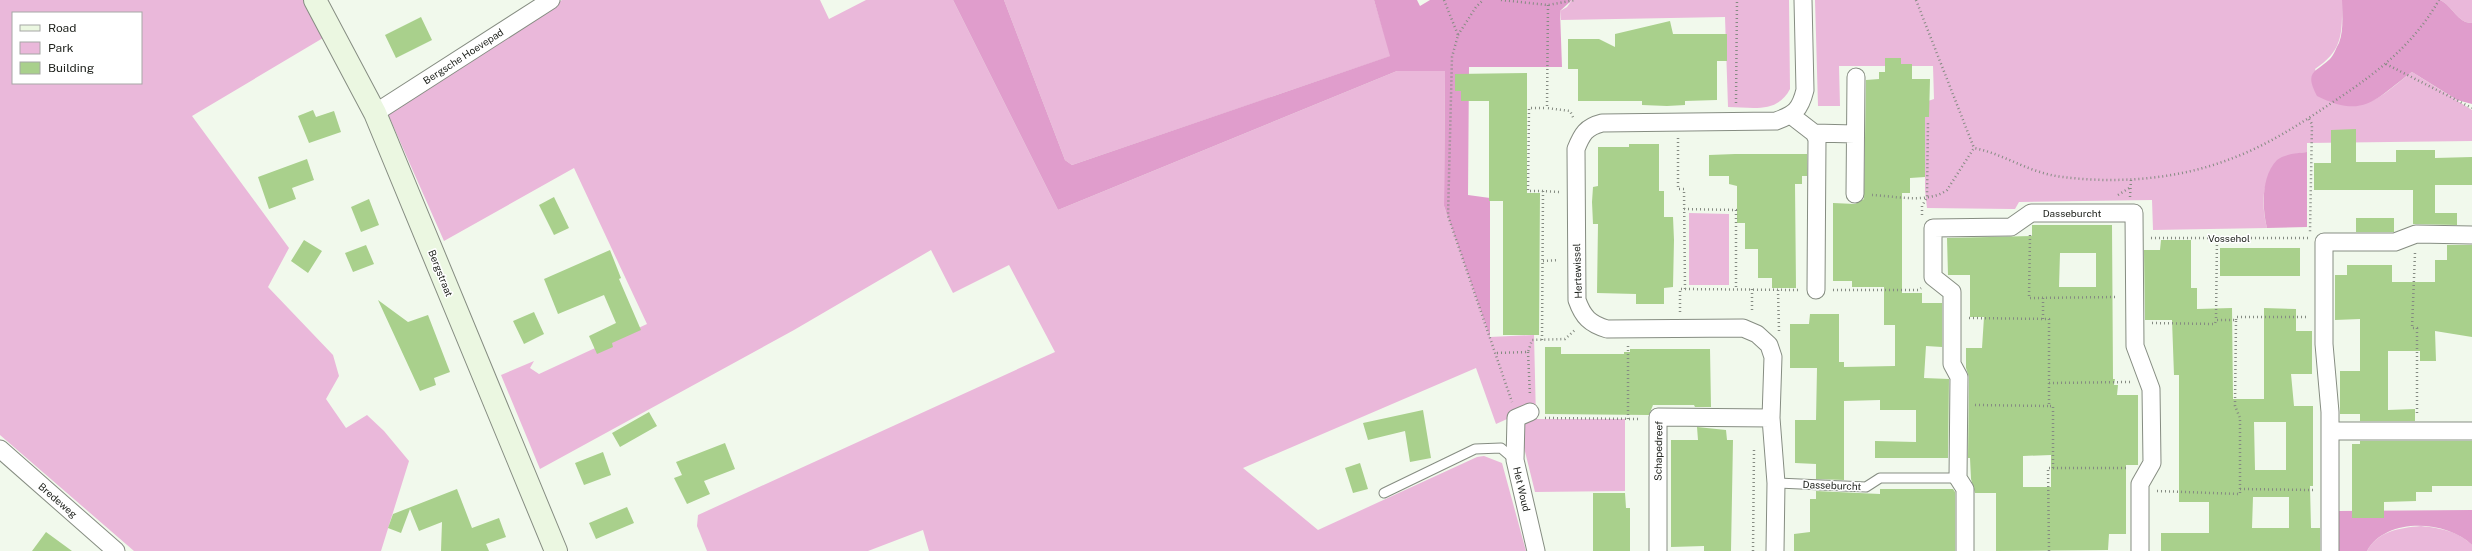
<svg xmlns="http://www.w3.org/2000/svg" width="2472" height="551" viewBox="0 0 2472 551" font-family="'Public Sans',sans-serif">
  <rect width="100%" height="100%" fill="#f1f9ec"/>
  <path fill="#eab8da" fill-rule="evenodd" d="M0,0H303L323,38L192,116L289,248L268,287L333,355L339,376L326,399L346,428L367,415L384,431L409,461L381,551H134L0,435ZM13,13H141V83H13Z
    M562,0H820L829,19L866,0H953L1058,210L1397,71H1445L1444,206L1490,337L1534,335L1536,419H1625V491L1535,492L1516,415L1496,424L1476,368L1243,468L1318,530L1477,457L1484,456L1502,463L1526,551H929L923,530L868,551H707L697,526L698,515L1055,352L1009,265L953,293L931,250L794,330L540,469L501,375L534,361L530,368L539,374L647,324L574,168L444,241L387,112Z
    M1004,0H1374L1391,56L1072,165L1065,160Z
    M1572,0H1789L1790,89C1777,114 1752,107 1728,107L1725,17L1561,20L1560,11L1567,7Z
    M1815,0H2342C2342,32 2344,50 2315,69L2328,101C2372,112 2380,96 2412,72L2472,110V141L2307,143V152C2265,156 2258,193 2267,228L2153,230L2152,200L2019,202L2015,209H2012L1927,208L1925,190V102L1934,99L1933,66H1839L1840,106H1818Z
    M2440,0H2472V23C2457,23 2453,6 2440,0Z
    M1689,213L1729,214V285H1689Z
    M2421,526C2439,528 2458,531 2472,545V551H2367C2378,531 2399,528 2421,526Z"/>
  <path fill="#e09dcc" d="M953,0H1004L1065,160L1072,165L1390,56L1374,0H1417L1420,6L1430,0H1572L1560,11L1562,67H1469L1468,195L1490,198V337L1444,206L1445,71H1397L1058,210Z
    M2342,0H2440C2453,6 2457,23 2472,23V104L2457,100L2412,72C2376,98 2365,120 2317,96C2304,71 2315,73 2330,59C2334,55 2336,48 2339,43C2344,30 2342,14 2342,0Z
    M2307,152V227L2267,228C2262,208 2261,176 2277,160C2284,154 2298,153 2307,152Z
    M2472,510V545C2446,520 2386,517 2367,551H2339L2338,511Z"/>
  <path fill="#a9d08c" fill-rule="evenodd" d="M421,17L432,40L396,58L385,35Z
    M1670,21L1673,34H1727V61H1717V100L1685,101V105L1667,106L1642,105V101H1578V69H1568V39H1599L1615,47V34Z
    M1885,58H1901V64H1912V79H1930L1929,117H1925V177L1910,178V193H1902V293H1922V303H1942V347L1926,346L1924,378L1949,379L1948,458H1875V441L1916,442V410H1880V400L1844,401V480L1816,479V464L1795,463V420H1816L1817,368H1790V324H1809L1810,314H1839V362H1844V367L1895,366V325H1884V287H1852V281H1833V203L1855,204L1864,199L1866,80L1879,79V72H1885Z
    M1527,73V193H1540L1539,335H1503V201H1489V101H1461V91H1455V74Z
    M313,110L316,117L334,111L341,132L309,143L298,116Z
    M2356,129V162H2396V150H2435V158L2472,157V185H2435V213H2457V225L2413,224V190H2314V163H2331V130Z
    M1629,144H1659V191H1664V217H1673L1674,240L1673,287L1664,288V304H1636V294L1597,293L1598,224H1593L1592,202L1593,187L1598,186V147H1629Z
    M1735,154H1807V176H1802V184H1795L1796,288H1772V278H1758V249H1745V223H1737V186L1729,184V176H1709V155Z
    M307,159L314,180L292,188L296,199L269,209L258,177Z
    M554,197L569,228L554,235L539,205Z
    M369,199L379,225L361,232L351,207Z
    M2356,218H2394V232H2356Z
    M2032,225H2112L2113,379H2115L2114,385H2118L2117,395H2138V465H2126V534H2109L2108,550L1996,551V493H1975L1971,479L1970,458H1968L1969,377L1966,368V348H1982L1984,317H1970V275H1948L1947,238L2032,236ZM2060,253H2096V287H2059ZM2051,455V487H2023V456Z
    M304,240L322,251L308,273L291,261Z
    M2161,240H2191V288H2197V309L2232,308L2233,399H2264V308L2296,309V331H2312V374H2291L2294,406H2313V486H2310L2311,528H2320V551H2161V533H2209V502H2179V375H2174L2172,320H2145L2144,250H2160ZM2254,422H2286V470H2255ZM2253,497H2289V528H2252Z
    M366,245L374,264L353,272L345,253Z
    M2447,245H2472V337L2435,331L2436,361H2420V351H2388V410L2415,409V421H2360V414H2340V371H2360V319L2335,320V275H2347V265H2392V282H2435V260H2447Z
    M2220,248H2300V276H2220Z
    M610,250L621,278L619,279L641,330L612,343L613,347L597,354L589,336L616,323L604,295L558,314L544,279Z
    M378,300L408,322L428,315L450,372L434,378L436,385L420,391Z
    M534,312L544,334L524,344L513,321Z
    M1545,347H1561V354H1624V352H1630V349H1710L1711,407H1695L1694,405H1653L1649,415L1545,414Z
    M1423,410L1431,458L1410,462L1405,431L1368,440L1363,423Z
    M649,412L657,426L620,447L612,433Z
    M1697,427L1726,430L1727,440H1733L1731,551H1704V546L1671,547V440H1698Z
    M2360,441H2472V486H2432V492H2416V501L2384,502V518H2352V444H2360Z
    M725,443L735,469L704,481L710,494L687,504L674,478L682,475L676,462Z
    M603,452L611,475L584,485L575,463Z
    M1360,463L1368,489L1353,493L1345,468Z
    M457,489L472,528L499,518L506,537L486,544L489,551H441L442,522L419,531L410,509L401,533L388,528L393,514Z
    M1880,489H1953L1955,492V551H1794V534L1810,532V499H1816V491L1880,494Z
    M1593,493H1625L1626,508H1630V551H1593Z
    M627,507L634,523L596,539L589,523Z
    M46,532L72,551H32Z"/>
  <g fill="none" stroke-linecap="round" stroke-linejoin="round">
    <defs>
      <path id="lane" d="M1776,483L1866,487L1880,478H1958
        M1384,493L1475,449L1501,448L1515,460"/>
      <path id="street" d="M375,113L551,0
        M1792,116L1814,133L1817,139L1816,290
        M1814,133L1855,134
        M1855,194L1856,77
        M1530,412L1516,418L1515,460L1536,551
        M2330,431H2472
        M0,449L116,551
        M1658,551V417L1771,418
        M1775,551L1776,483L1771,418L1773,357L1769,345L1757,334L1743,328L1607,329C1590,324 1583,317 1577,300L1576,149C1582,134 1586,127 1602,123L1776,121C1795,114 1800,110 1805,90L1803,0
        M1965,551V489L1958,478L1959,377L1952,364V292L1933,277V228L2011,227L2031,213H2134L2135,346L2151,389L2152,463L2140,484V551
        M2330,551V412L2324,344V242H2395L2416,234L2472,235"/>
      <path id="secondary" d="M315,0L375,113L556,551"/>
    </defs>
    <use href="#lane" stroke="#868d82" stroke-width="11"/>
    <use href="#street" stroke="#868d82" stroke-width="19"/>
    <use href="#secondary" stroke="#868d82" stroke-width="24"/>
    <path stroke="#858b82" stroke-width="2.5" stroke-dasharray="1 3" stroke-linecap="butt" d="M1444,0L1458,35L1452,57L1448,216L1512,402
      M1501,0L1548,5L1575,0
      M1916,0L1974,148
      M1548,5L1547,108L1570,111L1574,119
      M1458,35L1476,7L1483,0
      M2386,64L2472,108
      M1736,103L1737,0
      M2309,119L2312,124L2310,232
      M1678,138V189H1684L1685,289
      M1543,191H1528L1529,108H1547
      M1872,195C1894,196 1928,204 1947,190L1974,148C2005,154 2028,173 2063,177C2119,184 2180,179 2233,158C2270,144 2303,122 2336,100C2378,72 2413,45 2439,0
      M2118,195L2131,187
      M2130,197L2131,179
      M1684,209L1736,210V289
      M1922,215V206L1927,197L1928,121
      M2030,235L2029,298L2118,297
      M2151,238H2308
      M2415,253L2412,328H2417V413
      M1543,261L1559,260
      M1752,289V313
      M1778,290L1779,331
      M1833,290H1918L1921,288
      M1680,312V289L1798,290
      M1969,318L2049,319V406H2053V468
      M2043,319V298
      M2236,320V317H2308
      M2152,323L2215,324L2216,320
      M1542,340L1543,191L1560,192
      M1628,346V419
      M1528,352L1530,396
      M1497,353L1528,352L1532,340L1565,339L1575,330
      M2049,383L2130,382
      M1975,405L2049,406
      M1545,418L1640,419
      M2240,489L2313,490
      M2157,491L2240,494V418L2235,406L2236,320H2216L2217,238
      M1753,551L1754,450
      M2049,551L2048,468H2129"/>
    <use href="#lane" stroke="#fff" stroke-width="9"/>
    <use href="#street" stroke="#fff" stroke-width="17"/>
    <use href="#secondary" stroke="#ebf7e1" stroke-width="22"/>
  </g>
  <g text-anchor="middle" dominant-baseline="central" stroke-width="3" stroke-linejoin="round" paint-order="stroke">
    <g font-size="10" fill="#20231e" stroke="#fff">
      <text transform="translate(463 56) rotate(-33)">Bergsche Hoevepad</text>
      <text x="2072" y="213">Dasseburcht</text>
      <text x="2229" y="238">Vossehol</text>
      <text transform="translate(1577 271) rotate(-92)">Hertewissel</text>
      <text transform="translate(441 273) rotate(68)">Bergstraat</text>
      <text transform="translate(1658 451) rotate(-89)">Schapedreef</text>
      <text transform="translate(1832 485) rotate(2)">Dasseburcht</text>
      <text transform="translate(1522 489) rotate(77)">Het Woud</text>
      <text transform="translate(58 500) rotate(41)">Bredeweg</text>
    </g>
  </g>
  <rect x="12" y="12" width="130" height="72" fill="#ffffff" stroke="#a6a7a5"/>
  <rect x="20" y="25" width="20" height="6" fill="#ebf7e1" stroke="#a6a7a5"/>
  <text x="48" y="32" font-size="12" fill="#20231e">Road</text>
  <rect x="20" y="42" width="20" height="12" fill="#eab8da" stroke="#a6a7a5"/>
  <text x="48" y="52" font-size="12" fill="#20231e">Park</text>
  <rect x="20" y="62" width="20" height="12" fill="#a9d08c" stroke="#a6a7a5"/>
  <text x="48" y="72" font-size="12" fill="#20231e">Building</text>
</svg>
